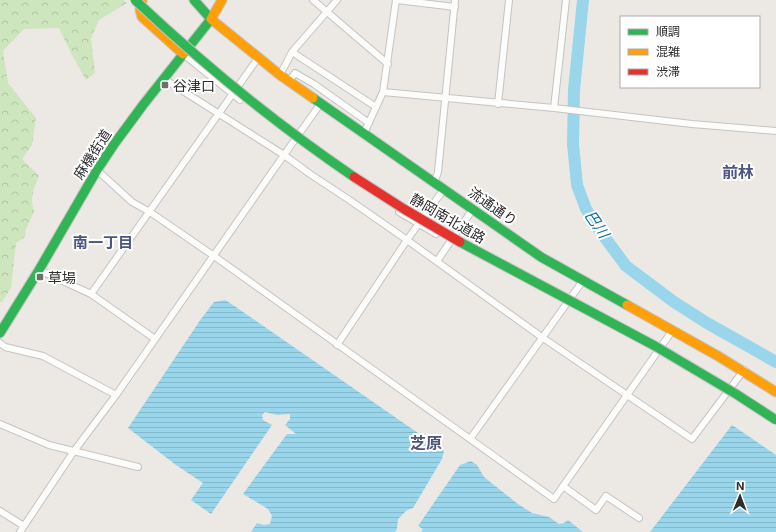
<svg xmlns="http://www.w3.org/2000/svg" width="776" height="532" viewBox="0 0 776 532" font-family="Inter,'Noto Sans JP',sans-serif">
  <defs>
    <pattern id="forest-crowns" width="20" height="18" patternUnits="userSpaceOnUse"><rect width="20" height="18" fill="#cee6be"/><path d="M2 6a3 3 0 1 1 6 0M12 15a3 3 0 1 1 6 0" fill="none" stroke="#b1c6a4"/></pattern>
    <pattern id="water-rules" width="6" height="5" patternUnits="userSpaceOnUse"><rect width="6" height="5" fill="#99d6ec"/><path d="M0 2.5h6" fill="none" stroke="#84b8cb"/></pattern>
  </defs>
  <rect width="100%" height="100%" fill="#ece8e4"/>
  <path fill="url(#forest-crowns)" d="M0,0H123L127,3L99,20L91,38L95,73L86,80L72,55L59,28L24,29L3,51L8,83L36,118L32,145L22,159L39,176C33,191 30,196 34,212L26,229L25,237L16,243L11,288L2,302H0Z"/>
  <path fill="url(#water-rules)" d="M225,300L233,305L444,451L442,459L413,508L407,510L398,519L397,529L395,532H251L257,523L264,525L270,524L272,516L268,509L243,494L287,434H296L285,425L290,419V414L277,415L265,412L262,415L263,420L272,425L211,514L191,500L203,483L176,465L128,428L201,319L214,302Z
    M732,425L776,455V532H650Z
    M471,461L477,465L484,477L518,504L532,513L549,517L559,524L564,523L568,520L583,532H421L423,529L418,526L460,465Z"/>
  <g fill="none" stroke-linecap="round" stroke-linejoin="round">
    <path stroke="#99d6ec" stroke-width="12" d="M583,0L574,90L573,144L577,185L586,209L600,231L626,266L674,302L707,323L776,362"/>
    <defs>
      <path id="street" d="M313,0L388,64
        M397,0L455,7
        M292,52L376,107
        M183,54L240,100
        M280,75L292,52L337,0
        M289,81L295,73L314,84L369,123
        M383,92L554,108L692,124L776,131
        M321,103L284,155L310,174L348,199L407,240L543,338L692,439L744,370
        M498,104L509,0
        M554,108L566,0
        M364,133L383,92L396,0
        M97,170L132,202L150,212L214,256L554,499L672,331
        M434,183L438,172L455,0
        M399,212L436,234
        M437,261L473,209
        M39,270L91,294L155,339
        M91,294L258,58
        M0,343L5,347L43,356L116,395
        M337,345L407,240L444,189
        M0,424L49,445L138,467
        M470,439L582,282
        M563,486L596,510L606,496L639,518
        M0,511L24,526
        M20,532L74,451L116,395L284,155L164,79"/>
      <path id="fast" d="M313,98L541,257L627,305
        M0,333L39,270L97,170L115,143L143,105L211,19L194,0"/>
      <path id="slow" d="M222,0L211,19L280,75L313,98
        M142,1L140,10L142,17L183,54
        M627,305L718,356L776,392"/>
    </defs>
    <use href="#street" stroke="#c5c4c5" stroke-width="8"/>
    <use href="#fast" stroke="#c5c4c5" stroke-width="11"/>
    <use href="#slow" stroke="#c5c4c5" stroke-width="11"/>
    <use href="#street" stroke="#fcfcfb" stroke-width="6"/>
    <use href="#fast" stroke="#30b455" stroke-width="9"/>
    <use href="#slow" stroke="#ff9f0a" stroke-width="9"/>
    <defs>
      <path id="fast-bridge" d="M135,0C204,65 276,124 354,177
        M460,242L655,346L736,394L776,420"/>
      <path id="jam-bridge" d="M354,177L404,209L460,242"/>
    </defs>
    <use href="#fast-bridge" stroke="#c6c5c4" stroke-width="11" stroke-linecap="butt"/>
    <use href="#jam-bridge" stroke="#c6c5c4" stroke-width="11" stroke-linecap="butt"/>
    <use href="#fast-bridge" stroke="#30b455" stroke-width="9"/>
    <use href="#jam-bridge" stroke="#e5322d" stroke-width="9"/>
  </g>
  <g fill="#706f6e" stroke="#fff" stroke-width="1.5">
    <rect x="161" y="81" width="8" height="8" rx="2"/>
    <rect x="36" y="273" width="8" height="8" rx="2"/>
  </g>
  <g text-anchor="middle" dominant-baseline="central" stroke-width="4" stroke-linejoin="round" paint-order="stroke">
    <g font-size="14" fill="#2e2e2e" stroke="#fff" text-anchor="start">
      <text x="173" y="85">谷津口</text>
      <text x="48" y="277">草場</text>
    </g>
    <g font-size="14" fill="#2e2e2e" stroke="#fff">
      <text transform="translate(92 154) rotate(-57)">麻機街道</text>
      <text transform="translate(493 206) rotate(35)">流通通り</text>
      <text transform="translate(448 218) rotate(30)">静岡南北道路</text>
    </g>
    <g font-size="15" font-style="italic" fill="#0d6fa3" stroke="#fff">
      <text transform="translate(597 224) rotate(56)">巴川</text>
    </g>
    <g font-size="15" font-weight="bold" fill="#4d5680" stroke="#fff">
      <text x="103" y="242">南一丁目</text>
    </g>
    <g font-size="16" font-weight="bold" fill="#4d5680" stroke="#fff">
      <text x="738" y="172">前林</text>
      <text x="426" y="443">芝原</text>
    </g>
  </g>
  <rect x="620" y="16" width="140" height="72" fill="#ffffff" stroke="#ababab"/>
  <rect x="628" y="29" width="20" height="6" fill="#30b455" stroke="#ababab"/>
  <text x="656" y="36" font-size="12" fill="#2e2e2e">順調</text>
  <rect x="628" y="49" width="20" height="6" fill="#ff9f0a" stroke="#ababab"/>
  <text x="656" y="56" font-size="12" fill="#2e2e2e">混雑</text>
  <rect x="628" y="69" width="20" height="6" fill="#e5322d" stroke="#ababab"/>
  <text x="656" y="76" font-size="12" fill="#2e2e2e">渋滞</text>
  <g transform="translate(740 496) rotate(1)" stroke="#ffffff" stroke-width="3" paint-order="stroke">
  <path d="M0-3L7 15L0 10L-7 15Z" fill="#2e2e2e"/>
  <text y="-6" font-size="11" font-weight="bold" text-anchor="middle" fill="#2e2e2e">N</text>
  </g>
</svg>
